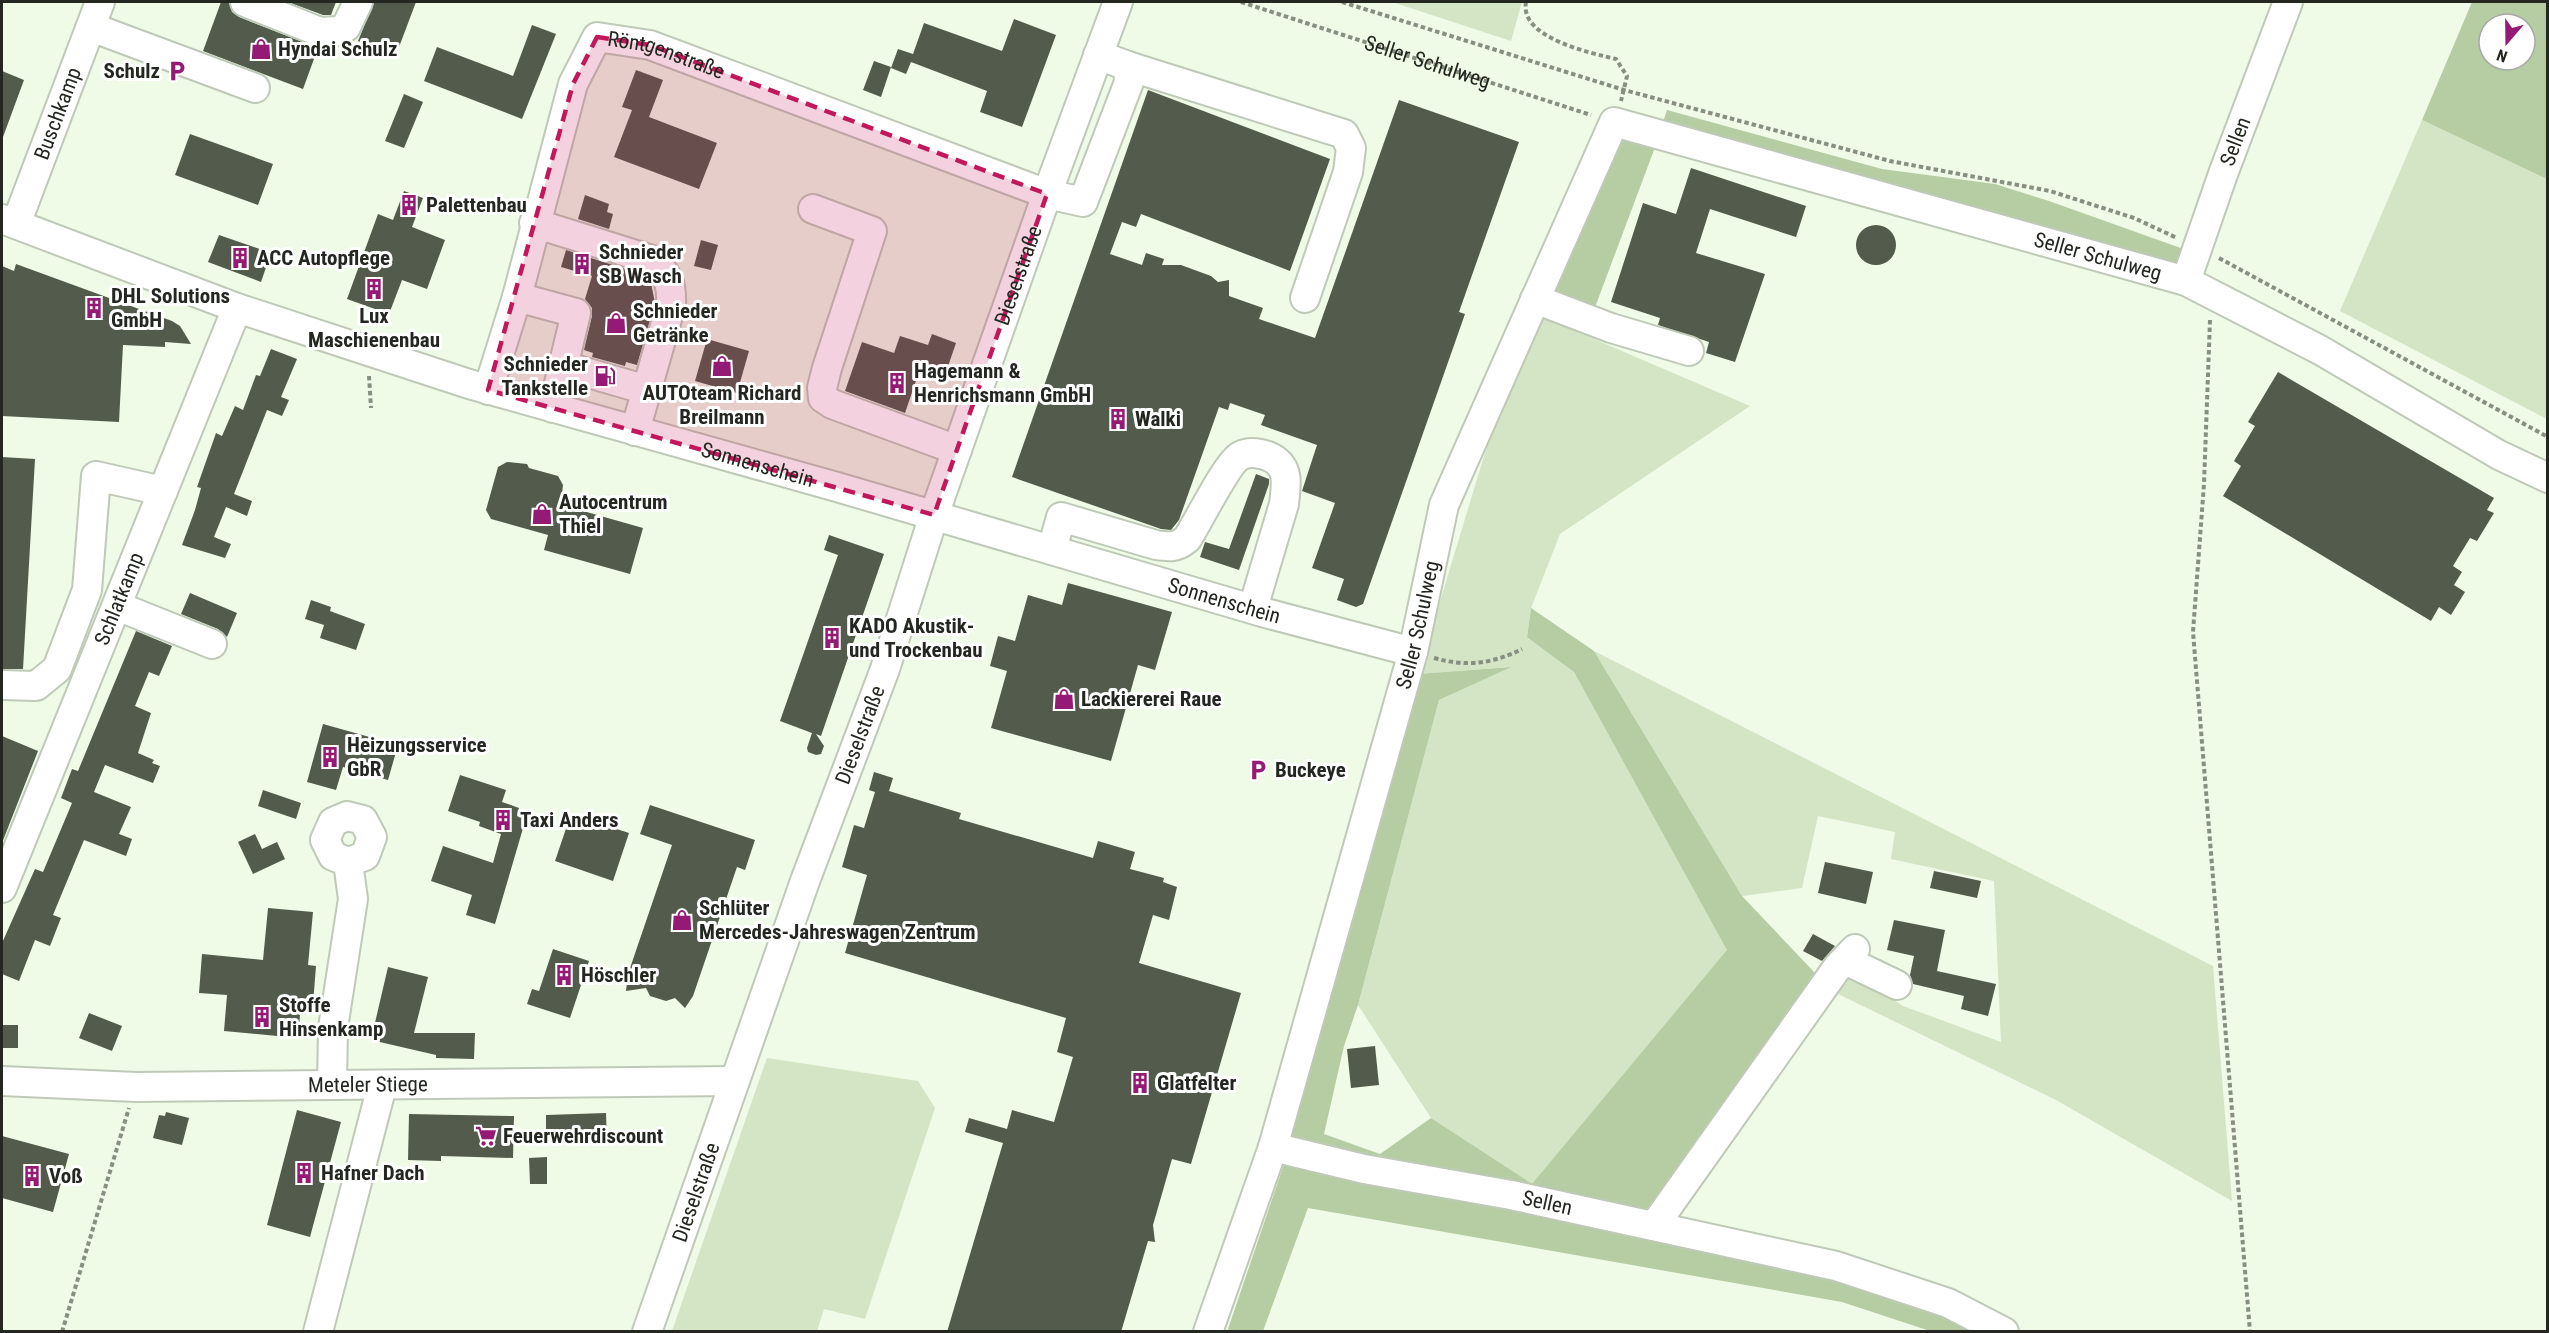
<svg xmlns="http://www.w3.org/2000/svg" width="2549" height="1333" viewBox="0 0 2549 1333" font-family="'Roboto Condensed',sans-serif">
  <rect width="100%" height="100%" fill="#effae7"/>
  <path fill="#d3e5c4" d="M1392,2H1522L1511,41Z
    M2422,120L2547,179V419L2340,311Z
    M1538,315L1750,406L1560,534L1531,608L1527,636L1574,672L1728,950L1532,1185L1431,1118L1358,1005L1439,700L1509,667L1418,674L1494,423Z
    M1594,651L2213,966L2232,1201L2056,1100L1834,992L1850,971L1903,1006L2001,1042L1994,881L1891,859L1895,832L1818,816L1802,888L1742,896Z
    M767,1058L918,1081L935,1108L865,1319L824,1309L817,1331H672Z"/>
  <path fill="#b6cda3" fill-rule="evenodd" d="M2472,2H2547V179L2422,120ZM2489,24H2525V60H2489Z
    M1667,110L1882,169L1995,184L2049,201L2189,251L2181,269L1663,122Z
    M1620,133L1657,142L1594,310L1548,291Z
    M1531,608L1594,651L1742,896L1815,973L1640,1237C1755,1261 1876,1281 1984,1331H1930L1842,1302L1308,1208L1263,1331L1227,1332L1283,1167L1418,674L1511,667L1439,700L1358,1005L1344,1046L1324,1134L1380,1154L1431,1118L1532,1184L1727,950L1574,672L1527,637Z"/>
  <path fill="#535c4c" d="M221,2H229L232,12L239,17L318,48L303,89L203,51Z
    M288,2H336L331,15H323Z
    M374,2H416L396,55L358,41Z
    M1014,19L1056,35L1022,127L980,112L987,91L911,62L906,74L891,68L898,49L913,54L924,23L1002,51Z
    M532,25L556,34L522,119L424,81L437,47L513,76Z
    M874,61L891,67L881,97L863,90Z
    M636,70L663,80L649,117L717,143L699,189L614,157L632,110L622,107Z
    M2,71L24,80L3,137L2,136Z
    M1148,90L1330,159L1290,271L1141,214L1136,227L1122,222L1110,254L1142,265L1146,253L1164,259L1162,265H1181L1211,276L1218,282L1229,280V296L1263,308L1259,319L1315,338L1399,100L1519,142L1459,312L1465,314L1363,604L1356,607L1337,600L1344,579L1312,568L1335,503L1302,491L1317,445L1261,425L1265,415L1230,403L1228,410L1219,407L1179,520L1171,530L1161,529L1012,477Z
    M404,94L423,102L404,148L385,141Z
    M190,134L273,164L258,205L175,175Z
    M1691,168L1806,206L1796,237L1710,209L1696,253L1765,274L1735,362L1706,353L1709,342L1658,325L1660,318L1611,302L1643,203L1676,214Z
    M404,191L423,198L412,227L445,240L427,289L402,280L389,314L347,299L378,214L393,220Z
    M585,195L609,204L607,212L613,214L609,229L578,219Z
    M1856 245a20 20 0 1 1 40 0a20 20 0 1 1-40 0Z
    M219,235L271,253L261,282L208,262Z
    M701,240L718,245L711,270L694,266Z
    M566,250L644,275L651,283L655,303L637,365L626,362L625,366L592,357L593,353L584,350L592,316V308L585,299L592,276L561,267Z
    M16,264L172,321L180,326L191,344L165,342V347L123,345L119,422L2,416V266L14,271Z
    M932,334L956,343L945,375L921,366L905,413L845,391L862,342L894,353L900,336L928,345Z
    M707,339L749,351L737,393L695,381Z
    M271,349L297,359L281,397L289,400L282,416L267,410L234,494L252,501L247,516L226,507L214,537L231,544L225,558L182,545L195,510L201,488L197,487L216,433L222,436L235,406L243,410L256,375L260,376Z
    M2278,372L2494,498L2487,510L2494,513L2477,541L2470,538L2453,566L2462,572L2454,585L2465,592L2451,615L2439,607L2431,621L2223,496L2241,466L2234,461L2255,426L2248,422Z
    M2,457L35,459L23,669H2Z
    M507,462L527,464L529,468L558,476L563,485L562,494L578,499L576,509L643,528L630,574L544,550L548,535L491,519L486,510L498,467Z
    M1256,474L1269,479V484L1239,570L1200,557L1205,542L1229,549Z
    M829,535L884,554L821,736L816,734L824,746L821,754L816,755L808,752L807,748L812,733L780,721L838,555L824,550Z
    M1068,583L1172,612L1155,670L1138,665L1111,761L991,728L1007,671L990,666L998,636L1015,641L1028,595L1062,605Z
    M190,593L237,613L227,637L218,629L181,614Z
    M311,600L331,607L330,611L365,624L356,650L320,638L324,625L305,619Z
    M136,631L172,646L159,676L149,672L135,706L151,713L138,753L154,760L152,763L160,766L153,783L105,765L94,792L131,807L119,834L132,839L126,856L84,840L53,915L61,918L50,946L35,940L19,981L2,974V943L35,869L43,872L72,803L61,798L72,769L78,771Z
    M323,724L398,745L388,780L343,767L336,790L307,782Z
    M2,736L38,751L2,843Z
    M874,772L893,778L889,791L961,813L959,819L1093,858L1098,841L1135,852L1130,869L1164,878L1163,882L1177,887L1169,920L1153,915L1139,963L1241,993L1191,1164L1172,1159L1153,1225L1155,1242L1148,1241L1121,1332H947L1003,1143L965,1132L969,1118L1007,1129L1012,1110L1054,1122L1073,1057L1057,1052L1066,1018L845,953L867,875L842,867L854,825L864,828L875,792L869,790Z
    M460,775L506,790L502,802L519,808L517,816L526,818L495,924L466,915L472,895L431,881L443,846L493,863L501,834L479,826L480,822L448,811Z
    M263,790L301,803L296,819L258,806Z
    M650,805L755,840L745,870L737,867L693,996L685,1008L675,998L666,1001L650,996L646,988L626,991L628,974L672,845L640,834Z
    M571,814L629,833L613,881L555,861Z
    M255,834L262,849L277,842L285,859L253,874L238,842Z
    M1825,862L1873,872L1866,904L1818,893Z
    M1934,871L1981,881L1977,898L1930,888Z
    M268,908L313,912L308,965L316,966L313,1004L301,1003L298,1038L224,1031L227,995L199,993L202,954L263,960Z
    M1894,920L1945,930L1937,971L1996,984L1988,1016L1961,1009L1964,996L1913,984L1910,975L1914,956L1887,950Z
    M1813,934L1835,946L1822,961L1803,951Z
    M553,949L589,961L570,1018L527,1004L532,989L539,991Z
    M388,967L428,977L414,1033H475L474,1059L436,1058V1055L371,1040Z
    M89,1013L122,1026L112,1051L79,1038Z
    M2,1025H18V1048H2Z
    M1375,1046L1379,1085L1351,1088L1347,1049Z
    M297,1110L341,1122L310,1237L267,1225Z
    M166,1112L189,1118L182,1145L153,1138L159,1115L165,1116Z
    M606,1113L607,1141L546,1143V1115Z
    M409,1114L514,1116L513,1158L441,1156V1161L408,1160Z
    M2,1136L69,1154L53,1212L2,1198Z
    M547,1157V1184H530L529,1158Z"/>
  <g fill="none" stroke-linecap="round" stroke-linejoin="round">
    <defs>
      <g id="minor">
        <path d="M245,2L320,32L338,31L346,27L358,2"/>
        <path d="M91,27L255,88"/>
        <path d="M1128,66L1344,134L1351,148L1348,172L1305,298"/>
        <path d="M813,209L872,231L827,368L822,388L823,398L832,404L957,450"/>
        <path id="s2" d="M2,219L237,308L469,384L837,487L1262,612L1413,652"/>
        <path d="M534,223L652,260C668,274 672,283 671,305L635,431"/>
        <path id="s3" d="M16,224L100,2"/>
        <path id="s4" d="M2186,281L2223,174L2288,2"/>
        <path d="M517,297L576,313L553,408"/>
        <path d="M1535,299L1611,328L1689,351"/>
        <path d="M564,366L647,390"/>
        <path id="s5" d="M488,390L517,297L573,84L597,37L650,45L1047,194L1083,202L1129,82L1128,66L1098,55"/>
        <path d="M1052,550L1061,517L1156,545C1169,547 1176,548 1187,539C1197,524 1227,463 1240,456C1249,451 1263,453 1272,458C1290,468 1286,486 1284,504L1253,608"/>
        <path d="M117,606L212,644"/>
        <path d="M2,685L36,686L57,669L87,590L96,476L163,491"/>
        <path id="s6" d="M2,888L237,308"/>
        <path d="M1845,960L1897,985"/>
        <path id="s7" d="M2,1081L136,1087L734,1081"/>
        <path d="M332,1084L333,1028L353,899L348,862L365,856L372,837L363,820L347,816L333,822L325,840L333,856L348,862"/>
        <path id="s8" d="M1273,1147L1364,1169L1511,1195L1836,1266L1948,1303L2004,1332"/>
        <path d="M1654,1226L1837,968L1855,949"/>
        <path d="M318,1332L382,1086"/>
        <path id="s9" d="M647,1332L805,881L885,669L934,515L1047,194L1118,2"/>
        <path id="s10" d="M1208,1332L1273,1147L1413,652L1444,505L1614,122L2186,281L2320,350L2499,455L2548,478"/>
      </g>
    </defs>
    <use href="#minor" stroke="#bfc9b7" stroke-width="32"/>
    <g stroke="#888f82" stroke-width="4" stroke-dasharray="4.5 3" stroke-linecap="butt">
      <path id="s1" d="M1241,2L1591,115"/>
      <path d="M1342,2L1624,90L1890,161L2050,191L2134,218L2177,238"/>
      <path d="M1526,2C1519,38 1591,53 1616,59L1627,76L1621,101"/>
      <path d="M2219,258L2548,437"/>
      <path d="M2210,320L2204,484L2193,632L2250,1332"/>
      <path d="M369,376L371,408"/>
      <path d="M1434,658C1466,667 1492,664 1522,649"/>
      <path d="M62,1332L129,1108"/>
    </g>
    <use href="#minor" stroke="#fff" stroke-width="28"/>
  </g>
  <path fill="#c2185b" fill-opacity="0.2" stroke="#c2185b" stroke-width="4.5" stroke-dasharray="12 8" stroke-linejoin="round" d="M597,37L650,45L1047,194L934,515L488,390L573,84Z"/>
  <defs>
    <symbol id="shop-bare" viewBox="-9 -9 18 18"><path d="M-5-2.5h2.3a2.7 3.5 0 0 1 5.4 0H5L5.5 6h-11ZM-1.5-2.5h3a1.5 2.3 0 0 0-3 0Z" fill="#951a75" stroke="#fff" stroke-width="2.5" paint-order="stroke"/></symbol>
    <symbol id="parking-bare" viewBox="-9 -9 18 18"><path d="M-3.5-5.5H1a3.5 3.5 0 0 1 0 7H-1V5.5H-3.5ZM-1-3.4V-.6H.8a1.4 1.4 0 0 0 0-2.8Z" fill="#951a75" stroke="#fff" stroke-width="2.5" paint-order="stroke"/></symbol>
    <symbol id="building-bare" viewBox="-9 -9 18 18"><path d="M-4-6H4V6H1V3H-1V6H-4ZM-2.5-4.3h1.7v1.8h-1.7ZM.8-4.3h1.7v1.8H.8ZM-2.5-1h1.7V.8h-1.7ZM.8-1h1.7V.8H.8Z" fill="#951a75" stroke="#fff" stroke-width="2.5" paint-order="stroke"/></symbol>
    <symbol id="fuel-bare" viewBox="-9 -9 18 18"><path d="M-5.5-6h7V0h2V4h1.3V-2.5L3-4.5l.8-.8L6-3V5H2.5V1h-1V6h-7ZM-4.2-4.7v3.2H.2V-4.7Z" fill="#951a75" stroke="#fff" stroke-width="2.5" paint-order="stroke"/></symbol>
    <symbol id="supermarket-bare" viewBox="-9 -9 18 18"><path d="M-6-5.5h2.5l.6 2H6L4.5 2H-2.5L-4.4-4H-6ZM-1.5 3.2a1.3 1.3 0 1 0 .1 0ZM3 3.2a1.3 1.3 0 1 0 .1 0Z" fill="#951a75" stroke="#fff" stroke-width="2.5" paint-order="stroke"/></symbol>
  </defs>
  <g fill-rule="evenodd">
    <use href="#shop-bare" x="246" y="34" width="30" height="30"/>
    <use href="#parking-bare" x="162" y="56" width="30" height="30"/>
    <use href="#building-bare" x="394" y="190" width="30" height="30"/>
    <use href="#building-bare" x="225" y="243" width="30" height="30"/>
    <use href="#building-bare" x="567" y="249" width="30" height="30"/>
    <use href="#building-bare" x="359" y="274" width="30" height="30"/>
    <use href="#building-bare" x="79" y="293" width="30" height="30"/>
    <use href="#shop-bare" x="601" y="308" width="30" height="30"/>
    <use href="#shop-bare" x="707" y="351" width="30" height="30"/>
    <use href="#fuel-bare" x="590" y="361" width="30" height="30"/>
    <use href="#building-bare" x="882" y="368" width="30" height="30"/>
    <use href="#building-bare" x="1103" y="404" width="30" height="30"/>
    <use href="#shop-bare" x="527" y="499" width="30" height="30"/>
    <use href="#building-bare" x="817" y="623" width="30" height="30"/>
    <use href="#shop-bare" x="1049" y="684" width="30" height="30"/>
    <use href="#building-bare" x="315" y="742" width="30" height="30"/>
    <use href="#parking-bare" x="1243" y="755" width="30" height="30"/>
    <use href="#building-bare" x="488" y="805" width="30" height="30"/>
    <use href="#shop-bare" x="667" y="905" width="30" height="30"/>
    <use href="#building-bare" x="549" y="960" width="30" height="30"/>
    <use href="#building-bare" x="247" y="1002" width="30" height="30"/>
    <use href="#building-bare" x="1125" y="1068" width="30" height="30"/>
    <use href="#supermarket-bare" x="471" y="1121" width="30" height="30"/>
    <use href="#building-bare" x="289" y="1158" width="30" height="30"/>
    <use href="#building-bare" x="17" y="1161" width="30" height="30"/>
  </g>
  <g text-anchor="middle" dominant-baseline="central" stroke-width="6" stroke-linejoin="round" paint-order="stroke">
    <g font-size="21" font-weight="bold" fill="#232720" stroke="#fff" text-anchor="start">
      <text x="278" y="49">Hyndai Schulz</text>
      <text x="160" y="71" text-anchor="end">Schulz</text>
      <text x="426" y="205">Palettenbau</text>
      <text x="599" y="252">Schnieder<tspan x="599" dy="24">SB Wasch</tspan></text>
      <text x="257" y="258">ACC Autopflege</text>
      <text x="111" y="296">DHL Solutions<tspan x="111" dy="24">GmbH</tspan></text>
      <text x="633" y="311">Schnieder<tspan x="633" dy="24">Getränke</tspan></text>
      <text x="374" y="316" text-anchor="middle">Lux<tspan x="374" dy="24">Maschienenbau</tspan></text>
      <text x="588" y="364" text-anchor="end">Schnieder<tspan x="588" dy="24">Tankstelle</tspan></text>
      <text x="914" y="371">Hagemann &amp;<tspan x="914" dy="24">Henrichsmann GmbH</tspan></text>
      <text x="722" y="393" text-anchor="middle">AUTOteam Richard<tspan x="722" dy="24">Breilmann</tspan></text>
      <text x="1135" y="419">Walki</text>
      <text x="559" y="502">Autocentrum<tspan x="559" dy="24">Thiel</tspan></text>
      <text x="849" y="626">KADO Akustik-<tspan x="849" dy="24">und Trockenbau</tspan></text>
      <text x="1081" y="699">Lackiererei Raue</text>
      <text x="347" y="745">Heizungsservice<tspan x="347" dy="24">GbR</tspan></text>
      <text x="1275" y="770">Buckeye</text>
      <text x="520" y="820">Taxi Anders</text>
      <text x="699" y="908">Schlüter<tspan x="699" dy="24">Mercedes-Jahreswagen Zentrum</tspan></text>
      <text x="581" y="975">Höschler</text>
      <text x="279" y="1005">Stoffe<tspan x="279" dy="24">Hinsenkamp</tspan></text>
      <text x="1157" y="1083">Glatfelter</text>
      <text x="503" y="1136">Feuerwehrdiscount</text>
      <text x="321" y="1173">Hafner Dach</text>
      <text x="49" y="1176">Voß</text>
    </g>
    <g font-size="21" fill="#232720" stroke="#fff">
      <text stroke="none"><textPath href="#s5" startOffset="442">Röntgenstraße</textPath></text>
      <text stroke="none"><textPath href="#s1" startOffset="196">Seller Schulweg</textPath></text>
      <text stroke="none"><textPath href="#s3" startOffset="118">Buschkamp</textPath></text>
      <text stroke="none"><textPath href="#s4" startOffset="148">Sellen</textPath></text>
      <text stroke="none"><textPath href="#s10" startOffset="1782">Seller Schulweg</textPath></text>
      <text stroke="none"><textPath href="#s9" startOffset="1120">Dieselstraße</textPath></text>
      <text stroke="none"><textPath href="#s2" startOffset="795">Sonnenschein</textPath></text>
      <text stroke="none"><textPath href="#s6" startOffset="312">Schlatkamp</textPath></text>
      <text stroke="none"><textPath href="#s2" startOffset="1281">Sonnenschein</textPath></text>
      <text stroke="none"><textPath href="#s10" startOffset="738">Seller Schulweg</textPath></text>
      <text stroke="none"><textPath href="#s9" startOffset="634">Dieselstraße</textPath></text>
      <text stroke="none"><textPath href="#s7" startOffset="366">Meteler Stiege</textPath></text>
      <text stroke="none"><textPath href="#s9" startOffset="148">Dieselstraße</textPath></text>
      <text stroke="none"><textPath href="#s8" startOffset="280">Sellen</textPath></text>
    </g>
  </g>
  <rect width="2549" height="1333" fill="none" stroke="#232720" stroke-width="6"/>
  <g transform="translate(2507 42) rotate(200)"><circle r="28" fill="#ffffff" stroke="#a7a9a6" stroke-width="1.5"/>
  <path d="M0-4.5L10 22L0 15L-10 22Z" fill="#951a75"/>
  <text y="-9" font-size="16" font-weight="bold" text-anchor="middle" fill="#232720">N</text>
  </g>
</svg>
